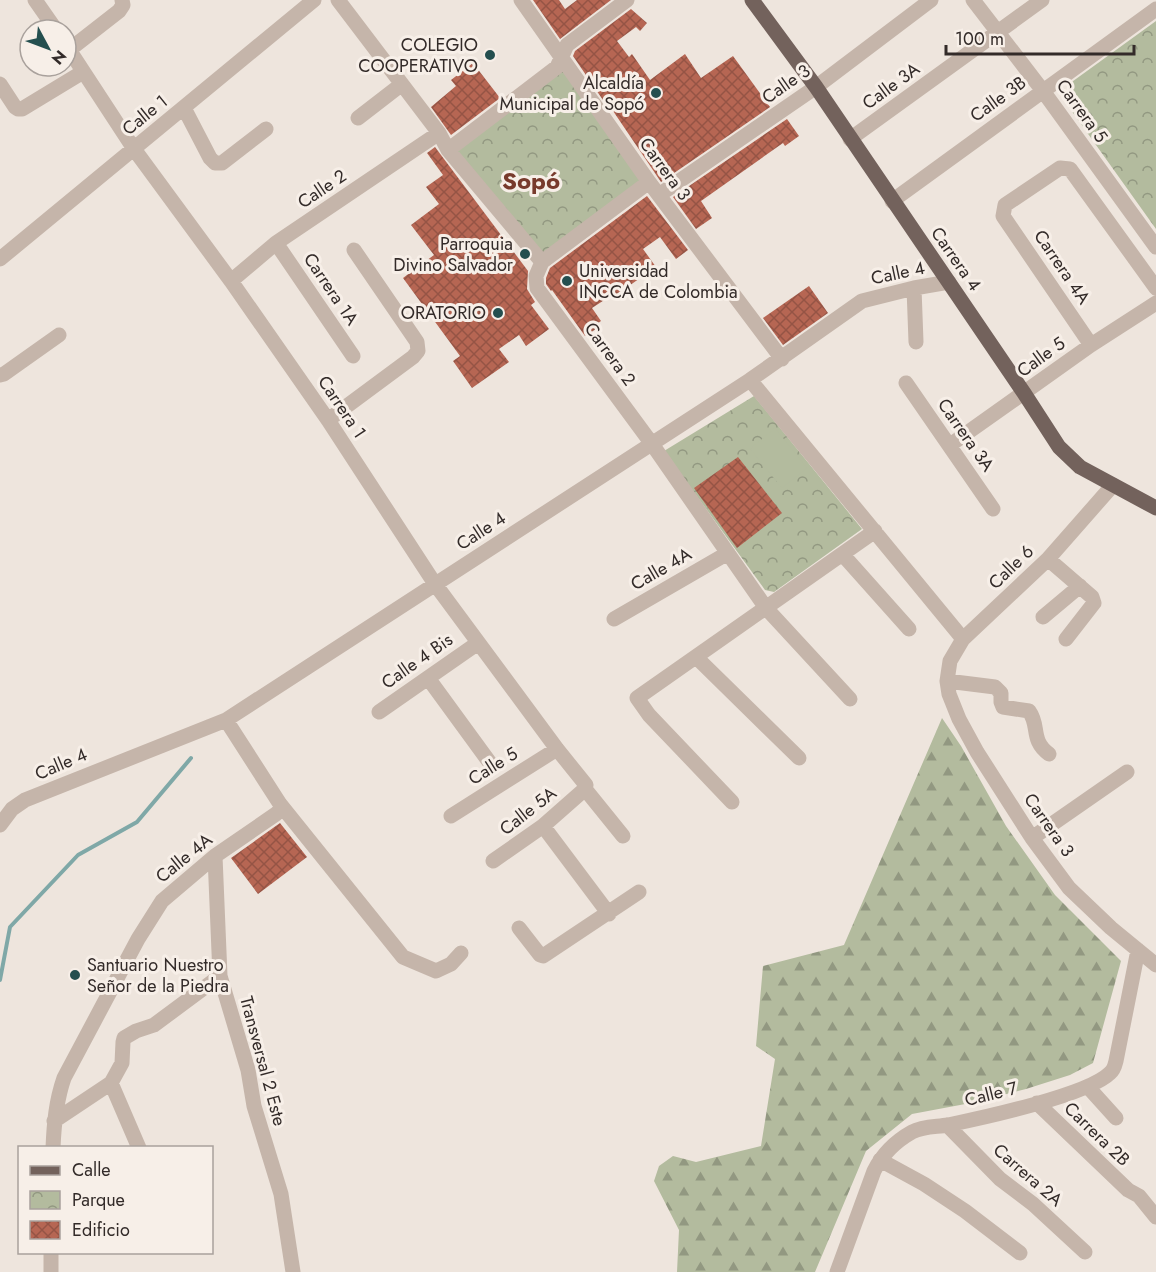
<svg xmlns="http://www.w3.org/2000/svg" width="1156" height="1272" viewBox="0 0 1156 1272" font-family="Jost,sans-serif">
  <defs>
    <pattern id="forest-firs" width="22" height="20" patternUnits="userSpaceOnUse" patternTransform="scale(1.5)"><rect width="22" height="20" fill="#b3bb9e"/><path d="M5 1l3.5 6h-7zM16 11l3.5 6h-7z" fill="#929881"/></pattern>
    <pattern id="park-crowns" width="20" height="18" patternUnits="userSpaceOnUse" patternTransform="scale(1.5)"><rect width="20" height="18" fill="#b3bb9e"/><path d="M2 6a3 3 0 1 1 6 0M12 15a3 3 0 1 1 6 0" fill="none" stroke="#929881"/></pattern>
    <pattern id="building-cross-hatch" width="8" height="8" patternUnits="userSpaceOnUse" patternTransform="scale(1.5)"><rect width="8" height="8" fill="#b66653"/><path d="M0 0l8 8M0 8l8-8" fill="none" stroke="#955445"/></pattern>
  </defs>
  <rect width="100%" height="100%" fill="#eee5dd"/>
  <path fill="url(#forest-firs)" d="M942,718L961,746L1006,826L1055,895L1121,961L1093,1063L1070,1075L1026,1089L976,1102L912,1114L866,1151L815,1272H677L679,1230L654,1181L659,1166L673,1156L696,1162L761,1146L775,1059L756,1046L763,966L844,945Z"/>
  <path fill="url(#park-crowns)" d="M1156,21V229L1071,110L1064,97L1069,84Z
    M561,56L649,182L542,262L448,150Z
    M754,396L862,529L774,592L765,590L664,451Z"/>
  <path fill="#b3bb9e" d="M775,428L807,468L782,488L750,449Z"/>
  <g fill="none" stroke-linecap="round" stroke-linejoin="round">
    <path stroke="#7fa8a7" stroke-width="4" d="M0,980L10,927L78,855L137,822L191,758"/>
  </g>
  <path fill="url(#building-cross-hatch)" d="M533,0H559L565,9L577,0H611L560,39Z
    M631,9L647,23L640,31L636,27L617,41L629,57L632,54L650,80L685,54L701,78L733,56L770,107L661,182L607,102L605,103L573,56L575,51Z
    M473,63L500,98L451,135L431,107L456,86L451,80Z
    M787,119L799,136L785,146L783,143L701,201L712,218L696,229L673,197Z
    M435,147L528,271L527,289L535,302L531,305L549,329L526,346L519,335L499,349L509,362L472,388L453,361L460,356L403,278L434,255L411,225L439,204L426,187L443,175L427,153Z
    M647,196L688,250L676,259L660,237L643,249L656,267L613,297L612,295L592,308L601,321L594,326L596,329L585,336L552,290L551,291L546,284V278L550,268Z
    M809,286L828,313L783,345L763,318Z
    M738,457L782,513L737,548L694,488Z
    M280,823L307,857L258,894L231,858Z"/>
  <g fill="none" stroke-linecap="round" stroke-linejoin="round">
    <path stroke="#c5b5aa" stroke-width="15" d="M35,0L56,30
      M338,0L439,133L448,150L542,262L536,276L537,288L652,444L766,608L850,699
      M521,0L649,182L782,359
      M973,0L1043,91L1156,247
      M66,45L134,149L231,281L328,420L435,584L557,749L586,785L585,789L623,836
      M69,50L119,11L123,5L122,0
      M0,84L15,107L18,109H22L83,72
      M184,108L210,158L215,163H222L266,129
      M358,118L402,84
      M850,139L1042,0
      M448,150L557,67L567,45L627,0
      M659,195L816,87L931,0
      M892,201L1156,9
      M276,243L353,356
      M0,259L314,0
      M542,262L649,182
      M231,281L276,243L439,133
      M914,288L916,342
      M1091,345L1003,216L1005,205L1060,168L1070,169L1156,288
      M0,375L4,374L59,335
      M750,380L963,639
      M906,383L993,509
      M328,420L413,357L418,351L417,342L354,250
      M950,445L1091,345L1156,303
      M1113,485L1048,559L963,639L950,661L947,681L949,694L959,719L977,752L1032,838L1069,888L1111,928L1156,965
      M843,555L909,629
      M1048,559L1092,597L1094,603L1066,639
      M1043,617L1080,586
      M614,619L728,553
      M696,657L799,758
      M428,678L490,763
      M947,681L995,687L1001,693V702L1003,707L1029,711C1040,726 1030,740 1049,754
      M379,712L478,643
      M226,720L280,804L403,957L436,971L451,964L461,953
      M732,802L649,715L637,698L875,531
      M451,816L557,749
      M0,825L12,809L25,800L226,720L750,380L862,301L914,288L949,282
      M543,826L609,914
      M1032,838L1127,772
      M215,856L220,976L248,1070L254,1106L281,1194L293,1272
      M493,861L543,826L585,789
      M519,928L540,955L543,956L639,892
      M111,1083L139,1148
      M1088,1087L1116,1118
      M1037,1103L1128,1190L1139,1196L1156,1217
      M54,1121L111,1083L122,1063L123,1042L124,1038L136,1031L154,1025L220,976
      M947,1125L1000,1179L1033,1204L1085,1252
      M53,1148C54,1123 56,1101 64,1078L138,939L162,901L215,856L276,814L280,810V804
      M880,1160L924,1184L965,1211L1020,1253
      M51,1252V1272
      M837,1272L874,1171C882,1155 896,1141 912,1132C923,1126 936,1127 948,1125C982,1118 1088,1095 1110,1073C1114,1070 1115,1065 1116,1061L1138,950"/>
    <path stroke="#73625c" stroke-width="15" d="M752,0L816,87L1024,393L1059,447L1080,467L1156,508"/>
  </g>
  <g fill="#244f4f" stroke="#f7efe8" stroke-width="2">
    <circle cx="490" cy="55" r="6"/>
    <circle cx="656" cy="93" r="6"/>
    <circle cx="525" cy="254" r="6"/>
    <circle cx="567" cy="281" r="6"/>
    <circle cx="498" cy="313" r="6"/>
    <circle cx="75" cy="975" r="6"/>
  </g>
  <g text-anchor="middle" dominant-baseline="central" stroke-width="6" stroke-linejoin="round" paint-order="stroke">
    <g font-size="18" fill="#332b29" stroke="#f7efe8" text-anchor="end">
      <text x="478" y="45">COLEGIO<tspan x="478" dy="21">COOPERATIVO</tspan></text>
      <text x="644" y="83">Alcaldía<tspan x="644" dy="21">Municipal de Sopó</tspan></text>
      <text x="513" y="244">Parroquia<tspan x="513" dy="21">Divino Salvador</tspan></text>
      <text x="579" y="271" text-anchor="start">Universidad<tspan x="579" dy="21">INCCA de Colombia</tspan></text>
      <text x="486" y="313">ORATORIO</text>
      <text x="87" y="965" text-anchor="start">Santuario Nuestro<tspan x="87" dy="21">Señor de la Piedra</tspan></text>
    </g>
    <g font-size="18" fill="#332b29" stroke="#f7efe8">
      <text transform="translate(786 84) rotate(-35)">Calle 3</text>
      <text transform="translate(891 86) rotate(-36)">Calle 3A</text>
      <text transform="translate(998 99) rotate(-36)">Calle 3B</text>
      <text transform="translate(1082 111) rotate(54)">Carrera 5</text>
      <text transform="translate(145 115) rotate(-39)">Calle 1</text>
      <text transform="translate(665 169) rotate(54)">Carrera 3</text>
      <text transform="translate(322 189) rotate(-34)">Calle 2</text>
      <text transform="translate(956 259) rotate(55)">Carrera 4</text>
      <text transform="translate(1062 267) rotate(56)">Carrera 4A</text>
      <text transform="translate(898 273) rotate(-12)">Calle 4</text>
      <text transform="translate(331 289) rotate(56)">Carrera 1A</text>
      <text transform="translate(610 354) rotate(54)">Carrera 2</text>
      <text transform="translate(1041 357) rotate(-36)">Calle 5</text>
      <text transform="translate(342 407) rotate(56)">Carrera 1</text>
      <text transform="translate(966 435) rotate(55)">Carrera 3A</text>
      <text transform="translate(481 531) rotate(-33)">Calle 4</text>
      <text transform="translate(1011 567) rotate(-44)">Calle 6</text>
      <text transform="translate(661 569) rotate(-30)">Calle 4A</text>
      <text transform="translate(417 661) rotate(-35)">Calle 4 Bis</text>
      <text transform="translate(61 764) rotate(-23)">Calle 4</text>
      <text transform="translate(493 766) rotate(-32)">Calle 5</text>
      <text transform="translate(528 811) rotate(-38)">Calle 5A</text>
      <text transform="translate(1049 825) rotate(55)">Carrera 3</text>
      <text transform="translate(184 858) rotate(-39)">Calle 4A</text>
      <text transform="translate(263 1061) rotate(75)">Transversal 2 Este</text>
      <text transform="translate(991 1094) rotate(-14)">Calle 7</text>
      <text transform="translate(1097 1134) rotate(44)">Carrera 2B</text>
      <text transform="translate(1028 1175) rotate(41)">Carrera 2A</text>
    </g>
    <g font-size="24" font-weight="bold" fill="#783a2c" stroke="#f7efe8">
      <text x="531" y="180">Sopó</text>
    </g>
  </g>
  <rect x="18" y="1146" width="195" height="108" fill="#f7efe8" stroke="#a9a19c" stroke-width="1.5"/>
  <rect x="30" y="1166" width="30" height="9" fill="#73625c" stroke="#a9a19c" stroke-width="1.5"/>
  <text x="72" y="1176" font-size="18" fill="#332b29">Calle</text>
  <rect x="30" y="1191" width="30" height="18" fill="url(#park-crowns)" stroke="#a9a19c" stroke-width="1.5"/>
  <text x="72" y="1206" font-size="18" fill="#332b29">Parque</text>
  <rect x="30" y="1221" width="30" height="18" fill="url(#building-cross-hatch)" stroke="#a9a19c" stroke-width="1.5"/>
  <text x="72" y="1236" font-size="18" fill="#332b29">Edificio</text>
  <g transform="translate(48 48) rotate(131)"><circle r="28" fill="#f7efe8" stroke="#a9a19c" stroke-width="1.5"/>
  <path d="M0-4.5L10 22L0 15L-10 22Z" fill="#244f4f"/>
  <text y="-9" font-size="16" font-weight="bold" text-anchor="middle" fill="#332b29">N</text>
  </g>
  <path d="M946 45v9h188v-9" fill="none" stroke="#332b29" stroke-width="3"/>
  <text x="955" y="45" font-size="18" fill="#332b29" stroke="#f7efe8" stroke-width="4.5" paint-order="stroke">100 m</text>
</svg>
